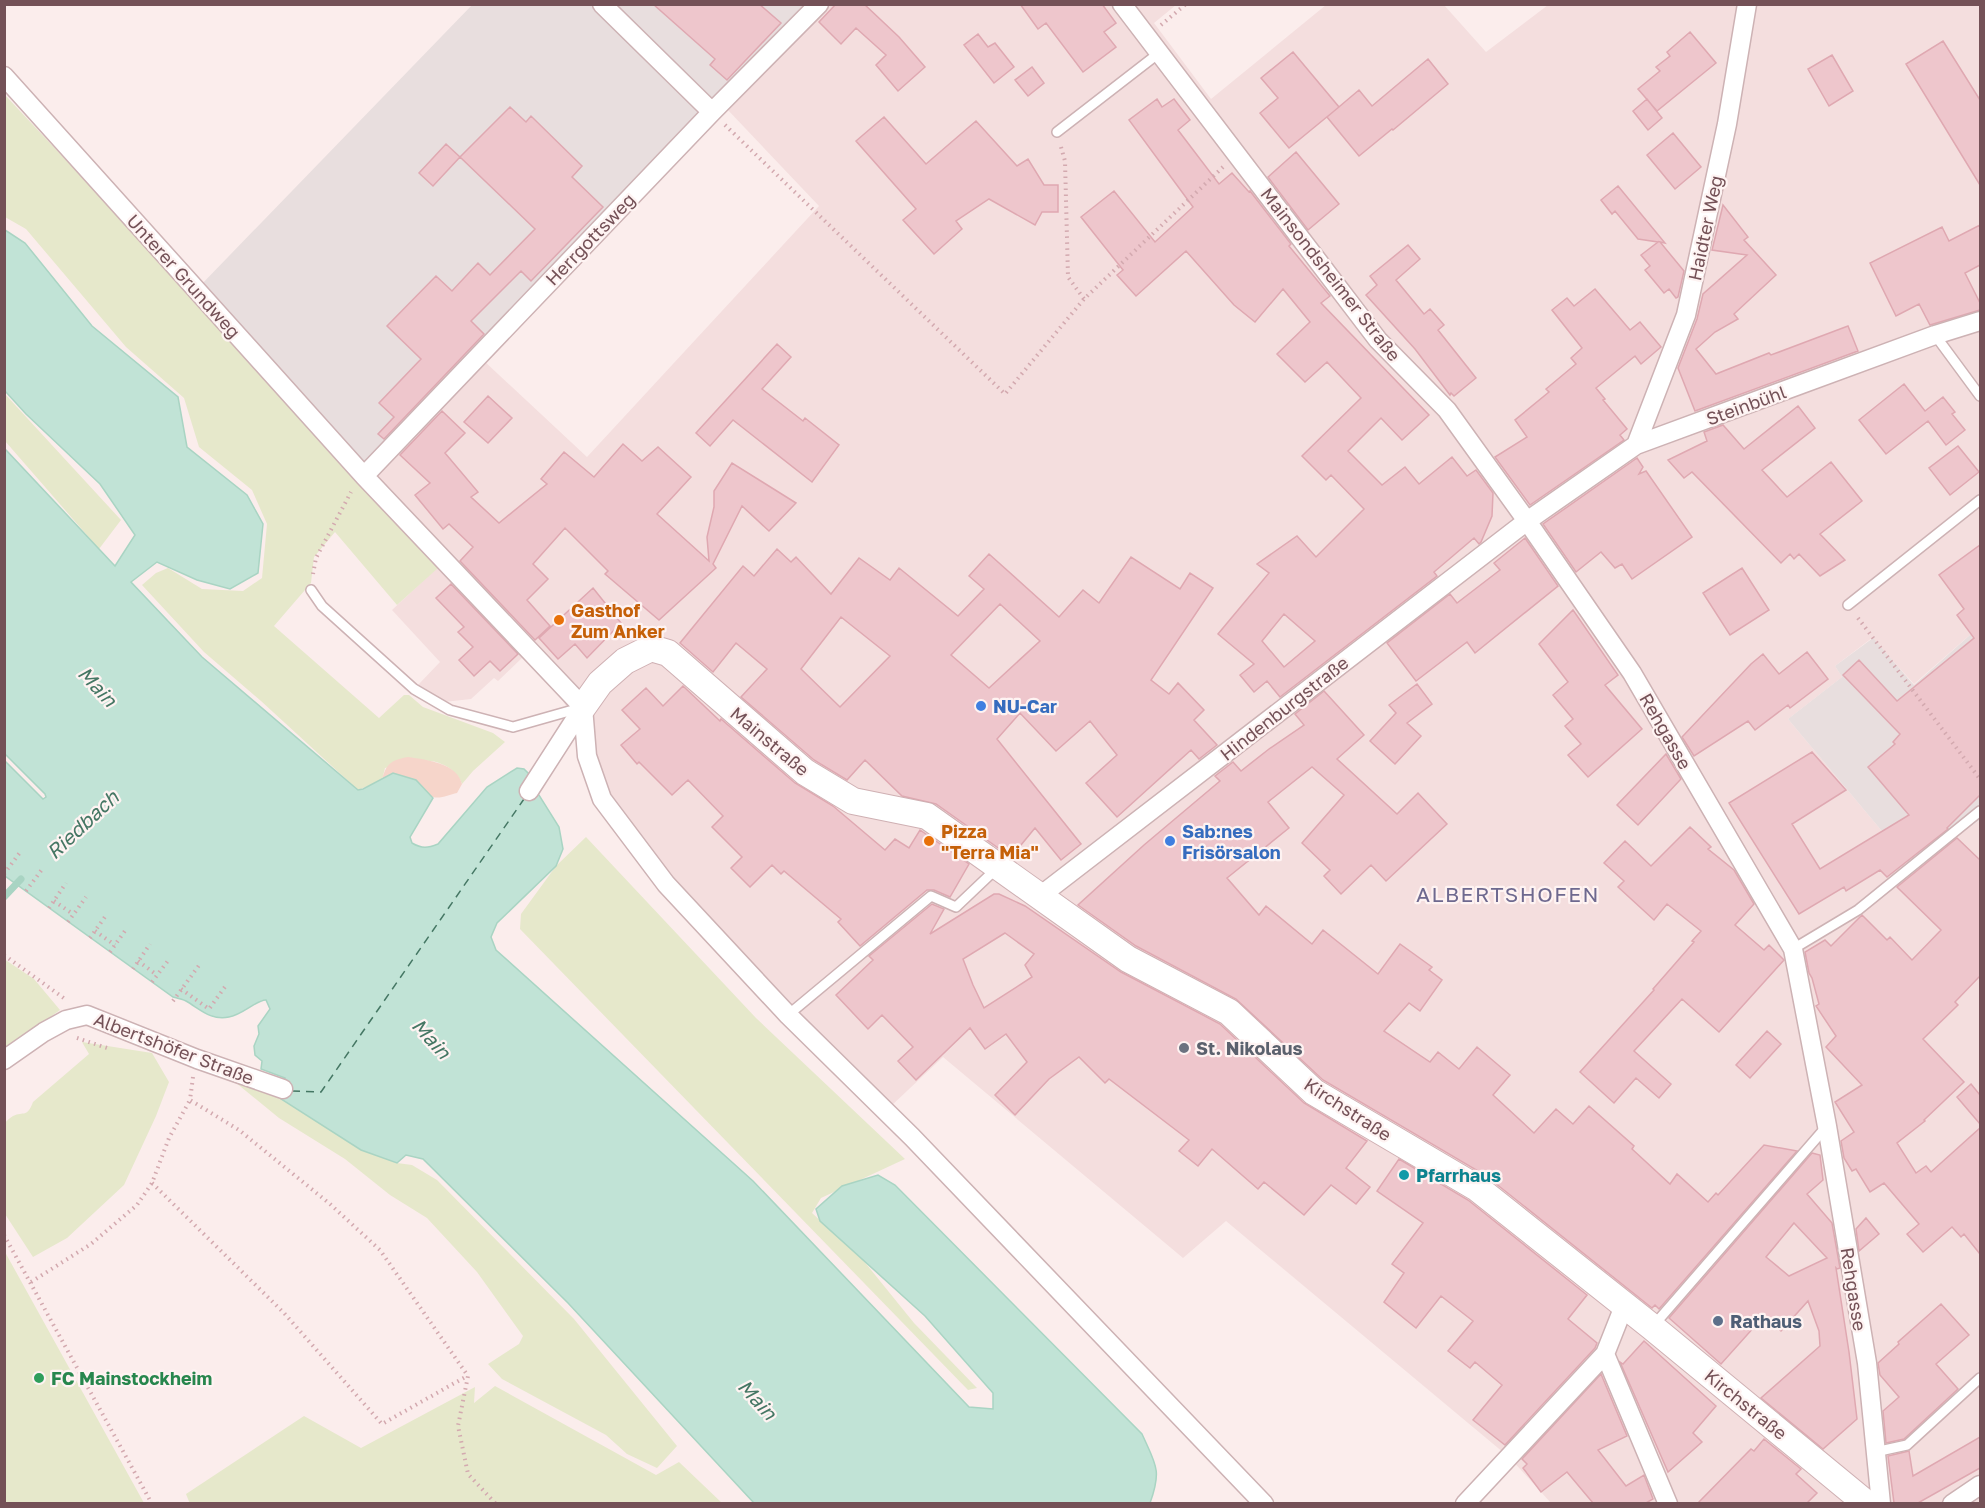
<svg xmlns="http://www.w3.org/2000/svg" width="1985" height="1508" viewBox="0 0 1985 1508" font-family="'Golos Text',sans-serif">
  <rect width="100%" height="100%" fill="#fbedec"/>
  <path fill="#f4dede" d="M829,5H1176L1154,23L1211,99L1326,5H1444L1486,52L1548,5H1980V626L1914,684L1872,638L1835,666L1842,677L1788,719L1912,867L1980,820V1503H1551L1510,1458L1226,1221L1183,1258L943,1057L890,1107L801,1022L672,880L607,797L590,744L559,695L523,657L498,681L494,678L471,699L444,702L418,685L440,662L392,610L438,567L361,485L483,360L587,457L819,206L726,108Z"/>
  <path fill="#e8dede" d="M472,5H826L368,476L198,288Z
    M1980,626V820L1912,867L1788,719L1842,677L1835,666L1873,638L1914,685Z"/>
  <path fill="#e6e8cb" d="M4,94L231,336L361,485L438,568L397,605L335,532L314,557L311,583L274,626L379,718L404,695H409L423,707L493,733L505,742L473,771L462,784C458,770 438,759 423,761C410,762 397,766 385,768L382,780L358,790L261,701L204,652L142,585L156,573L168,568L202,589L243,591L262,578L267,524L252,490L199,447L184,398L126,347L26,229L5,217Z
    M4,393L121,520L99,549L5,441Z
    M586,837L756,1018L905,1159L821,1198L812,1213L863,1260L914,1323L977,1388L968,1390L520,929L521,914L556,866Z
    M4,959L34,979L60,1010L5,1050Z
    M82,1042L152,1053L169,1082L156,1116L124,1185L67,1238L33,1257L5,1214V1123C7,1120 10,1118 13,1116C24,1111 27,1118 33,1102L89,1054Z
    M235,1082L281,1099L361,1150L397,1163L412,1165L437,1180L574,1319L677,1446L657,1468L627,1454L606,1435L502,1379L488,1364L519,1344L523,1336L477,1272L427,1218L390,1195L345,1159L279,1118Z
    M4,1252H5L144,1503H5Z
    M495,1386L656,1475L679,1462L722,1503L190,1504L186,1494L304,1416L361,1448L475,1387L474,1403Z"/>
  <path fill="#f6d5ca" d="M408,757C427,760 457,763 462,784L457,793C448,795 437,801 429,795L382,780C386,763 392,760 408,757Z"/>
  <path fill="#c1e3d6" stroke="#a9d4c3" stroke-width="1.5" d="M5,230L25,243L92,326L178,397L187,447L247,495L263,524L258,573L230,589L197,580L157,562L131,582L202,657L358,790L363,789L393,773L416,780L433,798L410,837L412,843C422,849 428,848 438,844L487,787L517,768L524,769L529,774L523,787L529,791L539,795L559,827L563,849L556,866L497,923L491,937L496,950L753,1181L969,1407L993,1409V1393L925,1316L820,1221L816,1209L842,1186L878,1175L895,1185L1142,1434C1156,1465 1162,1470 1150,1503H754L568,1303L423,1159L406,1155L397,1163L361,1150L281,1099L285,1078L261,1069L262,1061L255,1055L254,1046L259,1034L258,1026L270,1009L266,1000C258,999 242,1015 229,1017C211,1021 200,1009 186,1001C182,999 177,998 173,997L5,876V761L43,799L46,797L45,794L5,754V449L115,566L135,535L100,484L26,414L5,391Z"/>
  <g fill="none" stroke-linecap="round" stroke-linejoin="round">
    <path stroke="#a9d4c3" stroke-width="7" d="M4,897L21,879"/>
    <path stroke="#457764" stroke-width="1.5" stroke-dasharray="8 6" stroke-linecap="butt" d="M292,1091L321,1092L524,799"/>
  </g>
  <path fill="#eec6cc" stroke="#dfa8b1" stroke-width="1.5" fill-rule="evenodd" d="M653,4H759L781,23L727,80L710,65L715,59Z
    M836,4H864L899,37L925,67L898,91L876,65L886,55L856,28L841,44L819,22Z
    M1020,4H1102L1116,23L1104,32L1116,47L1083,72L1046,23L1038,29Z
    M1690,32L1716,63L1657,111L1638,89L1660,71L1656,67L1670,56L1667,52Z
    M978,34L988,47L995,43L1014,67L994,83L964,45Z
    M1943,41L1980,100V185L1906,64Z
    M1293,52L1339,107L1289,148L1260,113L1278,98L1261,78Z
    M1832,55L1853,91L1829,106L1808,69Z
    M1428,59L1448,84L1393,130L1392,129L1359,156L1327,117L1359,90L1372,106Z
    M1032,67L1044,83L1028,96L1015,80Z
    M1157,99L1162,107L1174,99L1190,120L1178,130L1219,184L1232,173L1249,192L1250,191L1291,244L1289,246L1330,296L1321,303L1429,415L1402,440L1381,418L1348,451L1382,485L1405,467L1419,484L1452,457L1467,476L1476,470L1493,493L1492,516L1481,542L1479,544L1474,538L1434,572L1437,576L1280,697L1267,681L1254,692L1240,675L1254,664L1218,634L1269,573L1257,564L1297,536L1316,557L1364,509L1331,475L1326,480L1302,456L1361,398L1327,362L1305,382L1277,354L1310,322L1283,289L1255,322L1234,305L1186,251L1136,296L1117,275L1123,270L1081,217L1114,191L1155,242L1193,207L1129,120ZM1284,614L1315,641L1284,667L1262,641Z
    M1647,99L1662,118L1648,130L1633,111Z
    M510,107L526,122L531,116L582,166L572,177L603,207L531,281L521,271L471,321L484,334L384,439L378,434L394,417L379,403L421,359L387,326L436,276L452,291L478,263L490,275L535,229L460,157Z
    M884,117L926,164L976,121L1017,166L1028,159L1044,185H1058V212H1042L1035,225L989,199L956,221L962,229L934,254L903,220L916,209L856,141Z
    M1673,133L1701,167L1675,189L1647,155Z
    M446,144L460,157L433,186L419,173Z
    M1296,152L1339,204L1308,230L1268,177Z
    M1618,186L1665,243L1660,242L1684,271L1678,297L1676,298L1669,289L1664,293L1645,270L1650,266L1641,255L1658,242L1638,239L1615,211L1612,214L1601,200Z
    M1723,205L1748,237L1744,240L1776,275L1734,314L1738,319L1715,332L1696,349L1716,374L1769,353L1771,355L1848,326L1858,351L1695,411L1678,368L1697,319L1703,294L1747,255L1712,250Z
    M1980,225V265L1965,273L1980,303V310L1930,325L1919,304L1896,316L1870,263L1942,227L1949,241Z
    M1408,245L1420,259L1396,280L1424,314L1430,309L1444,325L1438,330L1476,378L1454,396L1451,393L1450,395L1415,349L1366,295L1377,285L1370,276Z
    M1595,289L1630,330L1640,322L1661,347L1641,364L1635,356L1596,388L1605,399L1603,400L1627,429L1620,435L1624,440L1530,505L1495,457L1527,437L1515,420L1549,392L1546,389L1576,364L1571,358L1582,348L1552,310L1567,298L1574,306Z
    M777,344L791,357L762,389L803,421L805,418L839,445L812,482L733,420L710,446L696,433Z
    M1904,384L1925,411L1943,397L1955,412L1952,414L1965,430L1946,445L1928,421L1886,454L1859,420Z
    M488,396L512,418L488,443L464,422Z
    M1798,406L1815,428L1762,470L1787,497L1831,462L1862,501L1820,534L1845,560L1820,576L1799,554L1794,559L1790,554L1781,563L1692,472L1684,478L1668,460L1707,441L1704,432L1723,425L1744,449Z
    M442,411L465,433L445,453L478,492L471,497L499,523L547,484L541,479L564,452L594,477L623,444L642,461L658,447L691,477L657,514L709,561L707,537L714,507V491L732,463L796,503L769,531L742,506L713,564L716,568L659,620L605,574L608,571L565,528L533,564L548,579L527,600L550,626L535,640L460,561L473,547L449,524L443,529L415,495L430,483L400,455Z
    M1958,446L1979,472L1950,495L1929,468Z
    M1637,458L1643,467L1639,474L1646,471L1692,537L1632,579L1622,564L1615,568L1601,552L1576,572L1543,524Z
    M1525,538L1558,586L1475,653L1467,642L1416,681L1387,643L1450,594L1457,603L1500,570L1494,563Z
    M1980,545V795L1947,828L1948,829L1887,877L1880,870L1846,891L1844,887L1799,914L1729,803L1812,752L1846,790L1792,824L1820,869L1909,815L1868,767L1895,744L1893,742L1900,734L1843,675L1859,660L1897,701L1974,638L1957,615L1964,609L1939,575Z
    M777,549L791,562L796,557L831,594L859,558L890,580L899,568L958,616L984,589L969,576L989,554L1059,617L1083,590L1099,603L1131,557L1180,589L1190,573L1213,588L1151,680L1169,694L1178,683L1204,710L1194,720L1217,745L1199,759L1191,750L1117,817L1086,783L1117,755L1090,721L1056,751L1020,713L997,739L1081,844L1061,860L1035,828L1011,857L936,804L902,796L865,760L847,780L814,760L741,697L767,669L736,643L713,672L680,643L743,566L754,576ZM1000,604L1040,641L989,688L951,655ZM841,617L890,656L840,707L801,669Z
    M1742,568L1769,610L1730,635L1703,593Z
    M451,584L518,654L500,671L490,661L474,676L459,660L473,647L458,632L464,627L436,598Z
    M593,588L621,623L587,658L575,644L558,659L539,638Z
    M1573,610L1618,675L1605,685L1642,729L1588,777L1568,755L1581,744L1565,726L1573,719L1553,695L1568,682L1539,644Z
    M1807,652L1828,679L1790,708L1788,705L1755,730L1748,721L1694,756L1682,737L1751,664L1763,654L1779,674Z
    M1417,684L1432,704L1407,723L1421,736L1395,764L1370,741L1396,713L1389,705Z
    M683,686L720,721L721,719L795,783L833,806L885,850L895,839L909,848L920,830L969,864L950,897L934,890H927L860,946L838,922L841,919L784,871L781,874L772,865L750,887L731,868L742,857L712,827L723,816L688,780L672,795L639,762L637,764L621,745L640,729L622,710L646,688L663,706Z
    M1324,691L1364,735L1337,759L1397,814L1418,793L1447,824L1386,881L1371,865L1341,894L1324,876L1330,870L1302,843L1344,795L1312,767L1268,802L1289,828L1227,878L1259,915L1266,906L1312,944L1323,930L1378,974L1400,944L1432,967L1429,970L1442,980L1420,1011L1409,1003L1384,1031L1430,1062L1438,1052L1459,1069L1477,1047L1510,1075L1493,1095L1534,1133L1556,1109L1573,1124L1589,1106L1634,1146L1632,1149L1670,1184L1677,1174L1708,1202L1716,1193L1718,1195L1764,1145L1797,1151L1659,1309L1655,1305L1652,1308L1485,1175L1323,1080L1236,999L1136,946L1078,905L1144,845L1220,781L1215,776L1233,762L1241,771L1269,749L1304,725L1295,714Z
    M1666,754L1681,779L1638,825L1617,805Z
    M1690,827L1711,847L1708,849L1734,870L1754,904L1735,925L1764,950L1769,945L1784,960L1719,1032L1682,999L1634,1051L1671,1084L1659,1098L1636,1078L1614,1103L1580,1072L1654,990L1653,989L1694,942L1692,941L1701,931L1667,904L1654,920L1618,887L1624,881L1604,863L1625,841L1651,866Z
    M1957,838L1980,860V976L1955,1002L1958,1005L1923,1039L1964,1082L1924,1120L1925,1121L1897,1143L1916,1173L1926,1166L1931,1172L1980,1128V1254L1964,1234L1961,1237L1952,1227L1923,1252L1907,1234L1919,1224L1884,1183L1870,1192L1856,1169L1852,1171L1844,1158L1841,1141L1854,1132L1835,1102L1862,1085L1826,1047L1836,1036L1816,1006L1819,1004L1812,978L1809,973L1805,952L1825,940L1831,946L1862,915L1887,940L1890,937L1912,960L1941,930L1897,887Z
    M994,894H999L1025,906L1121,972L1220,1024L1304,1103L1367,1141L1346,1168L1370,1187L1356,1204L1331,1185L1304,1215L1264,1182L1258,1189L1212,1149L1198,1166L1179,1151L1189,1140L1109,1079L1105,1083L1079,1057L1049,1079L1015,1115L995,1095L1027,1062L1006,1034L985,1049L970,1028L916,1080L898,1061L913,1047L882,1015L868,1029L836,995L873,960L869,956L932,904L944,909L930,934ZM1005,933L1034,954L1025,965L1032,977L984,1008L973,985L963,959Z
    M1767,1031L1781,1044L1750,1078L1736,1065Z
    M1971,1084L1980,1095V1124L1957,1097Z
    M1812,1153L1820,1155L1823,1180L1807,1194L1832,1223L1840,1268L1837,1269L1836,1268L1849,1352L1857,1419L1823,1449L1761,1398L1820,1346L1819,1331L1808,1301L1781,1331L1764,1316L1721,1364L1669,1318ZM1794,1223L1827,1258L1789,1276L1766,1257Z
    M1399,1159L1468,1200L1587,1295L1568,1319L1597,1343L1595,1348L1505,1445L1473,1420L1502,1385L1475,1362L1470,1368L1448,1351L1473,1321L1441,1296L1416,1328L1384,1302L1404,1273L1392,1264L1423,1223L1377,1191Z
    M1866,1218L1879,1234L1859,1251L1856,1229Z
    M1941,1304L1969,1335L1936,1364L1958,1389L1904,1439L1886,1443L1883,1411L1899,1397L1880,1375L1878,1363L1899,1344L1898,1342Z
    M1644,1341L1716,1406L1693,1433L1702,1442L1668,1472L1620,1362L1623,1364Z
    M1601,1374L1627,1436L1598,1450L1626,1486L1644,1475L1653,1499L1646,1503H1593L1567,1472L1541,1492L1523,1468L1527,1464L1522,1459Z
    M1980,1437V1468L1918,1503H1894L1888,1456L1909,1451L1913,1476Z
    M1764,1439L1801,1469L1796,1474L1817,1493L1807,1503H1698L1751,1449L1754,1451Z"/>
  <g fill="none" stroke-linecap="round" stroke-linejoin="round">
    <defs>
      <path id="lane" d="M1057,132L1159,53
        M1935,335L1980,396
        M311,590L322,606L414,689L450,710L513,727L580,708
        M1848,605L1980,500
        M1793,949L1858,910L1980,811
        M788,1015L931,896L956,907L996,869
        M1654,1325L1827,1126
        M1875,1452L1907,1445L1980,1378"/>
      <path id="street" d="M602,4L712,112
        M1122,4L1378,340L1447,410L1527,521L1632,673L1793,949L1827,1126L1867,1363L1881,1504
        M4,76L364,476L583,707
        M1636,445L1686,315L1727,124L1747,4
        M364,476L712,112L819,4
        M583,707L587,756L602,799L666,884L788,1015L912,1137L1264,1504
        M529,791L583,707
        M1040,896L1527,521L1636,445L1935,335L1980,321
        M4,1060L44,1032L66,1020L87,1015L197,1059L283,1089
        M1605,1354L1668,1504
        M1465,1504L1605,1354L1624,1306
        M1952,1504L1980,1485"/>
      <path id="secondary" d="M583,707L600,683L625,661L651,648L668,653L805,772L853,801L927,816L1128,959L1229,1012L1314,1092L1477,1188L1652,1327L1867,1504"/>
    </defs>
    <use href="#lane" stroke="#cdb2b4" stroke-width="12"/>
    <use href="#street" stroke="#cdb2b4" stroke-width="21"/>
    <use href="#secondary" stroke="#cfb0b3" stroke-width="28"/>
    <path stroke="#d3a9af" stroke-width="4" stroke-dasharray="1.5 4.5" stroke-linecap="butt" d="M1161,25L1186,4
      M725,125L1005,394L1084,299L1223,167
      M1061,147L1065,161L1068,277L1084,299
      M313,574L316,558L351,492
      M1858,618L1980,779
      M4,874L21,851
      M26,891L43,868
      M54,901L73,914
      M49,908L66,883
      M68,922L86,897
      M95,931L115,945
      M90,938L107,914
      M110,952L127,928
      M4,955L65,999
      M138,961L157,975
      M133,969L150,944
      M152,982L170,958
      M181,989L209,1009L227,984
      M173,1001L200,964
      M77,1038L110,1049
      M193,1077L190,1100L239,1130L330,1204L380,1250L468,1376L458,1426L468,1474L496,1504
      M152,1183L284,1313L382,1424L467,1376
      M4,1235L152,1504
      M31,1282L91,1244L137,1205L152,1183L169,1138L190,1100"/>
    <use href="#lane" stroke="#fff" stroke-width="9"/>
    <use href="#street" stroke="#fff" stroke-width="18"/>
    <use href="#secondary" stroke="#fff" stroke-width="26"/>
  </g>
  <g fill="#e8710a" stroke="#fef3f2" stroke-width="2">
    <circle cx="559" cy="620" r="6"/>
    <circle cx="929" cy="841" r="6"/>
  </g>
  <g fill="#3f7fe0" stroke="#fef3f2" stroke-width="2">
    <circle cx="981" cy="706" r="6"/>
    <circle cx="1170" cy="841" r="6"/>
  </g>
  <circle fill="#6b7280" stroke="#fef3f2" stroke-width="2" cx="1184" cy="1048" r="6"/>
  <circle fill="#0f9aa8" stroke="#fef3f2" stroke-width="2" cx="1404" cy="1175" r="6"/>
  <circle fill="#5c6f8a" stroke="#fef3f2" stroke-width="2" cx="1718" cy="1321" r="6"/>
  <circle fill="#2e9e5b" stroke="#fef3f2" stroke-width="2" cx="39" cy="1378" r="6"/>
  <g text-anchor="middle" dominant-baseline="central" stroke-width="4.5" stroke-linejoin="round" paint-order="stroke">
    <g font-size="18" fill="#745157" stroke="#fef3f2">
      <text transform="translate(1705 228) rotate(-78)">Haidter Weg</text>
      <text transform="translate(590 239) rotate(-46)">Herrgottsweg</text>
      <text transform="translate(1331 274) rotate(52)">Mainsondsheimer Straße</text>
      <text transform="translate(184 276) rotate(48)">Unterer Grundweg</text>
      <text transform="translate(1746 405) rotate(-20)">Steinbühl</text>
      <text transform="translate(1284 708) rotate(-38)">Hindenburgstraße</text>
      <text transform="translate(1666 731) rotate(60)">Rehgasse</text>
      <text transform="translate(770 741) rotate(40)">Mainstraße</text>
      <text transform="translate(174 1048) rotate(21)">Albertshöfer Straße</text>
      <text transform="translate(1348 1109) rotate(33)">Kirchstraße</text>
      <text transform="translate(1854 1289) rotate(81)">Rehgasse</text>
      <text transform="translate(1746 1404) rotate(39)">Kirchstraße</text>
    </g>
    <g font-size="18" font-weight="bold" fill="#c56008" stroke="#fef3f2" text-anchor="start">
      <text x="571" y="610">Gasthof<tspan x="571" dy="21">Zum Anker</tspan></text>
      <text x="941" y="831">Pizza<tspan x="941" dy="21">"Terra Mia"</tspan></text>
    </g>
    <g font-size="18" font-weight="bold" fill="#366cbe" stroke="#fef3f2" text-anchor="start">
      <text x="993" y="706">NU-Car</text>
      <text x="1182" y="831">Sab:nes<tspan x="1182" dy="21">Frisörsalon</tspan></text>
    </g>
    <g font-size="18" font-weight="bold" fill="#5b616d" stroke="#fef3f2" text-anchor="start">
      <text x="1196" y="1048">St. Nikolaus</text>
    </g>
    <g font-size="18" font-weight="bold" fill="#0d838f" stroke="#fef3f2" text-anchor="start">
      <text x="1416" y="1175">Pfarrhaus</text>
    </g>
    <g font-size="18" font-weight="bold" fill="#4e5e75" stroke="#fef3f2" text-anchor="start">
      <text x="1730" y="1321">Rathaus</text>
    </g>
    <g font-size="18" font-weight="bold" fill="#27864d" stroke="#fef3f2" text-anchor="start">
      <text x="51" y="1378">FC Mainstockheim</text>
    </g>
    <g font-size="20" font-style="italic" fill="#457764" stroke="#fef3f2">
      <text transform="translate(98 686) rotate(47)">Main</text>
      <text transform="translate(82 824) rotate(-43)">Riedbach</text>
      <text transform="translate(432 1038) rotate(48)">Main</text>
      <text transform="translate(758 1399) rotate(48)">Main</text>
    </g>
    <g font-size="21" letter-spacing="1.5" fill="#6e698f" stroke="#fef3f2">
      <text x="1508" y="894">ALBERTSHOFEN</text>
    </g>
  </g>
  <rect width="1985" height="1508" fill="none" stroke="#745157" stroke-width="12"/>
</svg>
